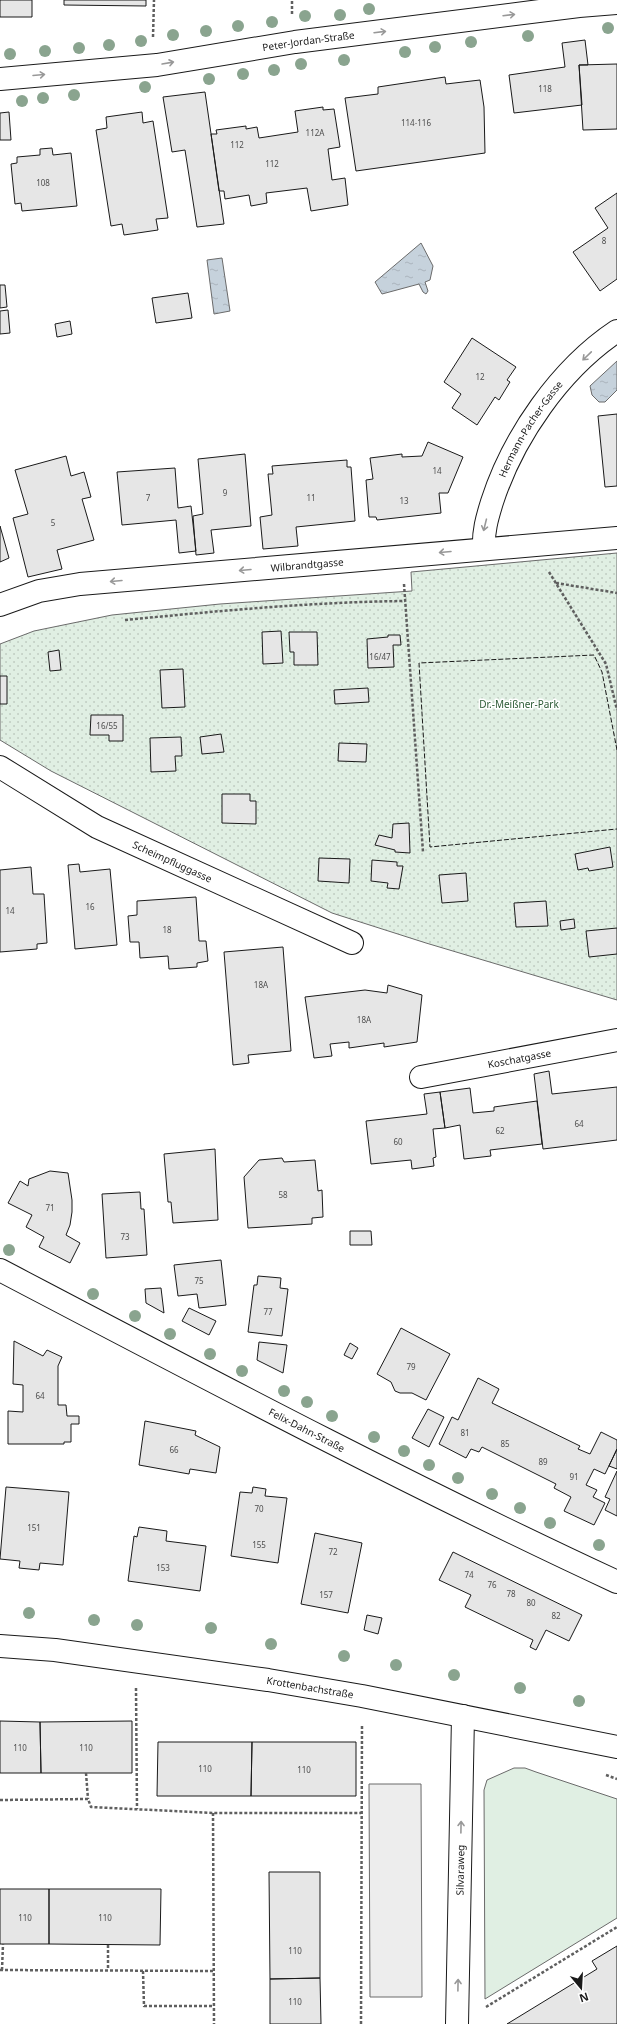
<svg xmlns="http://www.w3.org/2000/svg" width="617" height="2024" viewBox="0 0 617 2024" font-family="'Noto Sans',sans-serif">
  <defs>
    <pattern id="park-dots" width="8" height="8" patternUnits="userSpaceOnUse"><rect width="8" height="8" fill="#e0efe3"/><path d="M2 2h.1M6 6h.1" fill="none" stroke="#c0ccc2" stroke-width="1.8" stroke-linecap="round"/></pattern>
    <pattern id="water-ripples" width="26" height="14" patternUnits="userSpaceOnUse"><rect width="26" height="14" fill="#c6d2dc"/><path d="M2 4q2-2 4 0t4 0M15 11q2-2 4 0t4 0" fill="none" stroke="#aab4bc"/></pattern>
  </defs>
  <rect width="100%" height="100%" fill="#fff"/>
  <path fill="#e0efe3" stroke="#6a6a6a" d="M514,1768H525L536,1772L617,1799V1918L485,1999L484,1790L487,1780Z"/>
  <path fill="url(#park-dots)" stroke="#6a6a6a" d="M617,553V1000L426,943L332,913L51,771L0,740V644L34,631L112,615L220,604L412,591L411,572Z"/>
  <path fill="#ededed" stroke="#6a6a6a" d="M369,1784H421L422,1997H370Z"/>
  <path fill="url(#water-ripples)" stroke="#6a6a6a" d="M421,243L433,266L430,280L425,282L428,291L426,294L423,292L419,284L382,294L375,282Z
    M222,258L230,311L214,314L207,260Z
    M617,361V390L605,402H599L592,395L590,386Z"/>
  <path fill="#e6e6e6" stroke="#1a1a1a" d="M0,0H32V17H0Z
    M64,0H146V6L64,5Z
    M585,40L588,65H579L582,105L514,113L509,75L565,67L562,43Z
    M617,64V129L583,130L579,65Z
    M445,77L446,84L480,80L484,107L485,153L356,171L345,98L378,94V87Z
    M205,92L224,224L197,227L185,150L172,152L163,97Z
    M323,107V110L334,109L340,147L328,149L332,180L345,178L348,205L311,211L307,188L266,193L267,203L251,206L249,195L225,199L224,191H219L211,134H217L216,130L246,126V129L257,127L259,138L298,132L295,111Z
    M9,112L11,140H0V113Z
    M142,112L143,123L153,121L168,218L156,219L158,230L124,235L122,224L111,226L96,130L107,128L106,117Z
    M52,148L53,155L71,153L77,206L22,211L21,203L15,204L11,164L17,163V157L40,155V149Z
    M617,193V279L600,291L573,252L608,228L595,208Z
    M0,285H5L7,307L0,308Z
    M188,293L192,318L156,323L152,298Z
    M8,310L10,333L0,334V311Z
    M70,321L72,334L57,337L55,324Z
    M472,338L516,367L507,380L510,382L499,400L495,397L477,425L452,408L461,394L444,382Z
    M617,414V486L605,487L598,416Z
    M428,442L463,457L448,493H439L441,513L377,520L376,517H369L366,480L373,479L370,458L402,454V457L422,456Z
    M245,454L251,526L211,530L214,553L196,555L193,516L203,514L198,459Z
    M66,456L71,476L84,472L91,497L82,499L94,540L57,550L62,569L28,577L13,518L28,514L15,470Z
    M347,460V467H351L355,521L296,527L298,546L263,549L260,517L272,515L268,474H273L272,466Z
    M175,468L178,508L191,506L196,551L179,553L176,520L122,525L117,472Z
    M0,526L9,558L0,562Z
    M281,631L283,663L263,664L262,632Z
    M289,632H317L318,665H294V652H290Z
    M388,635H400L401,645H393L394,667L368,668L367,639L388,637Z
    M59,650L61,670L50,671L48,652Z
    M183,669L185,707L162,708L160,670Z
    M0,676H7V704H0Z
    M368,688L369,702L335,704L334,690Z
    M91,715H123V741H109V735H90Z
    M221,734L224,752L202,754L200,737Z
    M181,737L182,756H175L176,771L151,772L150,738Z
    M339,743L367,744L366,762L338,761Z
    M222,794H250V801H256V824L222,823Z
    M409,823L410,853L395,852V850L375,845L379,835L392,838L393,824Z
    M610,847L613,867L589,871L588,868L578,870L575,854Z
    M319,858L350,859L349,883L318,881Z
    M372,860L397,862V866H403L399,889L387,888L388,883L371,881Z
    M79,864L80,872L110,869L117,945L75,949L68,865Z
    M31,867L33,894H44L47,943L37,944V949L0,952V870Z
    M466,873L468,901L442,903L439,875Z
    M196,897L199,941H206L208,961L197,963V967L169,969L168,956L140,958L139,942H130L128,916L137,915V901Z
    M546,901L548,926L516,927L514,903Z
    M574,919L575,928L561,930L560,921Z
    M617,928V954L589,957L586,931Z
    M283,947L291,1051L248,1055L249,1063L233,1065L224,952Z
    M388,985L422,995L417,1042L384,1047V1043L349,1048V1042L330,1044L332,1056L314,1058L305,997L365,990L387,993Z
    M549,1071L552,1094L617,1087V1140L543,1149L534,1074Z
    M470,1088L473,1113L494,1111V1107L537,1101L542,1144L490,1150L491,1156L464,1159L460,1125L445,1128L440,1092Z
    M440,1092L445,1128L433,1129L436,1157L433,1158L434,1166L412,1169L411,1160L371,1164L366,1121L427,1114L424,1094Z
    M215,1149L218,1220L173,1223L171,1202H168L164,1154Z
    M282,1158L284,1162L315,1160L318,1191L322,1190L323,1217L312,1218V1224L248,1228L244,1177L259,1160Z
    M50,1171L68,1173L72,1200V1212L70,1225L66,1235L80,1243L70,1263L39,1247L44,1237L26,1227L32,1215L8,1203L20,1181L28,1186L29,1179Z
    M140,1192L141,1209H144L147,1255L106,1258L102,1194Z
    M350,1231H371L372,1245H350Z
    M221,1260L226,1305L199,1308L197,1294L178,1296L174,1265Z
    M258,1276L281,1278L280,1288L288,1289L282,1336L248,1332L254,1285H257Z
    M161,1288L164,1313L146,1303L145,1289Z
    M189,1308L216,1321L209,1335L182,1321Z
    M401,1328L450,1354L426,1400L412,1393H400L395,1391L391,1382L377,1374Z
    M14,1341L43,1356L47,1350L62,1357L58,1366V1405H66L67,1416H79V1424H71V1442H64V1444H8V1411L23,1412V1385L13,1384Z
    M259,1342L287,1345L283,1373L257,1360Z
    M350,1343L358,1348L352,1359L344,1355Z
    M478,1378L499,1389L492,1403L580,1446L578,1449L590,1454L601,1432L617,1440V1449L605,1474L594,1469L586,1485L597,1490L593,1497L605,1503L594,1525L564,1511L571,1497L554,1488L556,1484L482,1447L479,1452L471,1449L466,1458L439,1444L452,1417L458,1420Z
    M428,1409L444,1417L429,1447L412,1438Z
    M145,1421L196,1431L195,1435L220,1447L216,1473L190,1469L189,1474L139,1465Z
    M617,1449V1469L609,1466Z
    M617,1471V1516L605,1510L610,1499L605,1497Z
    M6,1487L69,1492L63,1565L40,1563L39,1570L19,1568L20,1561L0,1559Z
    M253,1487L266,1489L265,1496L287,1498L278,1563L231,1556L240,1492L252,1493Z
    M139,1527L167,1531L166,1541L206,1546L200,1591L128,1581L134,1536L137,1537Z
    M315,1533L362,1543L348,1613L301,1604Z
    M453,1552L582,1615L569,1641L546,1630L536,1650L530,1647L533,1640L465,1607L471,1595L439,1580Z
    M367,1615L382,1618L378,1634L364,1630Z
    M0,1721L40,1722L41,1773H0Z
    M132,1721V1773H41L40,1722Z
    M158,1742H252L251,1796H157Z
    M252,1742H356V1796H251Z
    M269,1872H320V1978L270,1979Z
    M0,1889H49V1944H0Z
    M49,1889H161L160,1945L49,1944Z
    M617,1946V2024H507L597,1969L592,1961Z
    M320,1978L321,2024H270V1979Z"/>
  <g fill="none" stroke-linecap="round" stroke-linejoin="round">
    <defs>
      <g id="minor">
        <path id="s1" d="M0,79L157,65L295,42L579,6L617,3"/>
        <path id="s2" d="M484,549C483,532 487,518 492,502C513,437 560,369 617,331"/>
        <path id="s3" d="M0,605L39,591L80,584L617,538"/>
        <path id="s4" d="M0,767L97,827L352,943"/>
        <path id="s5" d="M421,1077L617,1040"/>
        <path id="s6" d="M457,2024L463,1716"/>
      </g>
      <g id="tertiary">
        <path id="s7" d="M0,1270C204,1377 408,1485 617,1582"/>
      </g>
      <g id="secondary">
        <path id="s8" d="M0,1646L55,1650L268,1680L362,1696L617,1747"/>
      </g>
    </defs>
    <use href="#minor" stroke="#1a1a1a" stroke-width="24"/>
    <use href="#tertiary" stroke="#1a1a1a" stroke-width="24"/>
    <use href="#secondary" stroke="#1a1a1a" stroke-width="24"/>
    <path stroke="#5f5f5f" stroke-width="2.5" stroke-dasharray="3 2" stroke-linecap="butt" d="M292,14V0
      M153,37L154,0
      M549,572L606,664L617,710
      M556,583L617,593
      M404,584L423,852
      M125,620C218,611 312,602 405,601
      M136,1688L137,1809
      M86,1773L88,1799
      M606,1775L617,1779
      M0,1800L88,1799L91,1807L213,1813H361
      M213,1813L214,2024
      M108,1945V1970
      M0,1970L214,1971
      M2,1970L3,1944
      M143,1971L144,2006H214
      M486,2007L617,1927
      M361,2024L362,1724"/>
    <use href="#minor" stroke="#fff" stroke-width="22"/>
    <use href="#tertiary" stroke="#fff" stroke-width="22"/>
    <use href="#secondary" stroke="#fff" stroke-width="22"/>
    <path stroke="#1a1a1a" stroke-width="1" stroke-dasharray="5 2" stroke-linecap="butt" d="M617,750L602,672L594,655L419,663L430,847L617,829"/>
  </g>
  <g fill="#8aa48f">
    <circle cx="369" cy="9" r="6"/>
    <circle cx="340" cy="15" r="6"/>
    <circle cx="305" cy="16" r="6"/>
    <circle cx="272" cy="22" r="6"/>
    <circle cx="238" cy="26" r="6"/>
    <circle cx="608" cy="28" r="6"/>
    <circle cx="206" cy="31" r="6"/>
    <circle cx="173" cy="35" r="6"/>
    <circle cx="528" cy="36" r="6"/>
    <circle cx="141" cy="41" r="6"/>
    <circle cx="471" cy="42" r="6"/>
    <circle cx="109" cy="45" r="6"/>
    <circle cx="435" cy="47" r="6"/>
    <circle cx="79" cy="48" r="6"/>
    <circle cx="45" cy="51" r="6"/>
    <circle cx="405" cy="52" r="6"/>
    <circle cx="10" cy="54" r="6"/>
    <circle cx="344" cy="60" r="6"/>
    <circle cx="301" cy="64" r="6"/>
    <circle cx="274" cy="70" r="6"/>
    <circle cx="243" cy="74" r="6"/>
    <circle cx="209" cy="79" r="6"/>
    <circle cx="145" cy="87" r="6"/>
    <circle cx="74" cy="95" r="6"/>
    <circle cx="43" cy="98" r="6"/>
    <circle cx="22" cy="101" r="6"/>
    <circle cx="9" cy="1250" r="6"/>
    <circle cx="93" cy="1294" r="6"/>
    <circle cx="135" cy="1316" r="6"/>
    <circle cx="170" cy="1334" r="6"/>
    <circle cx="210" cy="1354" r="6"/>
    <circle cx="242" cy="1371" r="6"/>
    <circle cx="284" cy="1391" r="6"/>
    <circle cx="307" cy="1402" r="6"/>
    <circle cx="332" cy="1416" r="6"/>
    <circle cx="374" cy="1437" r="6"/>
    <circle cx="404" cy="1451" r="6"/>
    <circle cx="429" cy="1465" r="6"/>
    <circle cx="458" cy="1478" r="6"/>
    <circle cx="492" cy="1494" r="6"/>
    <circle cx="520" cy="1508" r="6"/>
    <circle cx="550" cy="1523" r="6"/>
    <circle cx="599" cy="1545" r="6"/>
    <circle cx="29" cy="1613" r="6"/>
    <circle cx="94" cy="1620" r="6"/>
    <circle cx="137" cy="1625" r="6"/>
    <circle cx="211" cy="1628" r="6"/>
    <circle cx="271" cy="1644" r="6"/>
    <circle cx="344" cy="1656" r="6"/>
    <circle cx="396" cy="1665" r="6"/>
    <circle cx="454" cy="1675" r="6"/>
    <circle cx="520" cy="1688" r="6"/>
    <circle cx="579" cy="1701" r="6"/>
  </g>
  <defs><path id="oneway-shaft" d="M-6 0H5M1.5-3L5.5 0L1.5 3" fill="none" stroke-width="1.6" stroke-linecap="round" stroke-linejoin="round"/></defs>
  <g stroke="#989898">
    <use href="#oneway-shaft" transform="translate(509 15) rotate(-7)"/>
    <use href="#oneway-shaft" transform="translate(380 32) rotate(-7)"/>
    <use href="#oneway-shaft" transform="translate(168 63) rotate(-10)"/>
    <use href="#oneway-shaft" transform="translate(39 75) rotate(-5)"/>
    <use href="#oneway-shaft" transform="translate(587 356) rotate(136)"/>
    <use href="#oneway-shaft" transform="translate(485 525) rotate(104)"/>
    <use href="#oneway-shaft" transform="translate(445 552) rotate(175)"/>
    <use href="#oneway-shaft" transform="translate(245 570) rotate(175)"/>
    <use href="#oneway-shaft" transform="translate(116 581) rotate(175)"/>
    <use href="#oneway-shaft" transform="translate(461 1827) rotate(-89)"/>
    <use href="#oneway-shaft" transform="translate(458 1985) rotate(-89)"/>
  </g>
  <g text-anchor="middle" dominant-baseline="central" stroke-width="3" stroke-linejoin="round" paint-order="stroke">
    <g font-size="8" fill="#4d4d4d">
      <text x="545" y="88">118</text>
      <text x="416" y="122">114-116</text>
      <text x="315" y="132">112A</text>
      <text x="237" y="144">112</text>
      <text x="272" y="163">112</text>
      <text x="43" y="182">108</text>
      <text x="604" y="240">8</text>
      <text x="480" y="376">12</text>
      <text x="437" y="470">14</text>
      <text x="225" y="492">9</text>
      <text x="148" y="497">7</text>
      <text x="311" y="497">11</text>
      <text x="404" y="500">13</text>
      <text x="53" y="522">5</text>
      <text x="380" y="656">16/47</text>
      <text x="107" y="725">16/55</text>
      <text x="90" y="906">16</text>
      <text x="10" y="910">14</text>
      <text x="167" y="929">18</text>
      <text x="261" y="984">18A</text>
      <text x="364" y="1019">18A</text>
      <text x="579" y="1123">64</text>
      <text x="500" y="1130">62</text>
      <text x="398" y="1141">60</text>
      <text x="283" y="1194">58</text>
      <text x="50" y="1207">71</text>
      <text x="125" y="1236">73</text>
      <text x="199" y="1280">75</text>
      <text x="268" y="1311">77</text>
      <text x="411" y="1366">79</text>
      <text x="40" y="1395">64</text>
      <text x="465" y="1432">81</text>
      <text x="505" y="1443">85</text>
      <text x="174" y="1449">66</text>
      <text x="543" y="1461">89</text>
      <text x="574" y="1476">91</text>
      <text x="259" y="1508">70</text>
      <text x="34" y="1527">151</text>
      <text x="259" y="1544">155</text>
      <text x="333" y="1551">72</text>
      <text x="163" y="1567">153</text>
      <text x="469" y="1574">74</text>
      <text x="492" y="1584">76</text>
      <text x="511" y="1593">78</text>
      <text x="326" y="1594">157</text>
      <text x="531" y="1602">80</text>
      <text x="556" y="1615">82</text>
      <text x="20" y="1747">110</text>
      <text x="86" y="1747">110</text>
      <text x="205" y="1768">110</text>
      <text x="304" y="1769">110</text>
      <text x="25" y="1917">110</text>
      <text x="105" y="1917">110</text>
      <text x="295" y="1950">110</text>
      <text x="295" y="2001">110</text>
    </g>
    <g font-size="10" fill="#1a1a1a" stroke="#fff">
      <text stroke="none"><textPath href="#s1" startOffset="311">Peter-Jordan-Straße</textPath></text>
      <text stroke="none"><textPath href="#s2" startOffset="131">Hermann-Pacher-Gasse</textPath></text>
      <text stroke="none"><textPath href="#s3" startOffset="311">Wilbrandtgasse</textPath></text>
      <text stroke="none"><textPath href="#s4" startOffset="197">Scheimpfluggasse</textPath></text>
      <text stroke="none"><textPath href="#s5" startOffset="100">Koschatgasse</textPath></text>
      <text stroke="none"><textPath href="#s7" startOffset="346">Felix-Dahn-Straße</textPath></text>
      <text stroke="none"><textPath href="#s8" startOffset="313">Krottenbachstraße</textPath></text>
      <text stroke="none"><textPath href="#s6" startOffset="154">Silvaraweg</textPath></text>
    </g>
    <g font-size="10" fill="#2b5a34" stroke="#fff">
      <text x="519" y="704">Dr.-Meißner-Park</text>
    </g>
  </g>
  <g transform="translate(581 1988) rotate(162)" stroke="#ffffff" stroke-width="3" paint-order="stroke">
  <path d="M0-3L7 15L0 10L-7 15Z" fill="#1a1a1a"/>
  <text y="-6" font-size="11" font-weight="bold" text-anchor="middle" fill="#1a1a1a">N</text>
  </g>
</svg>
